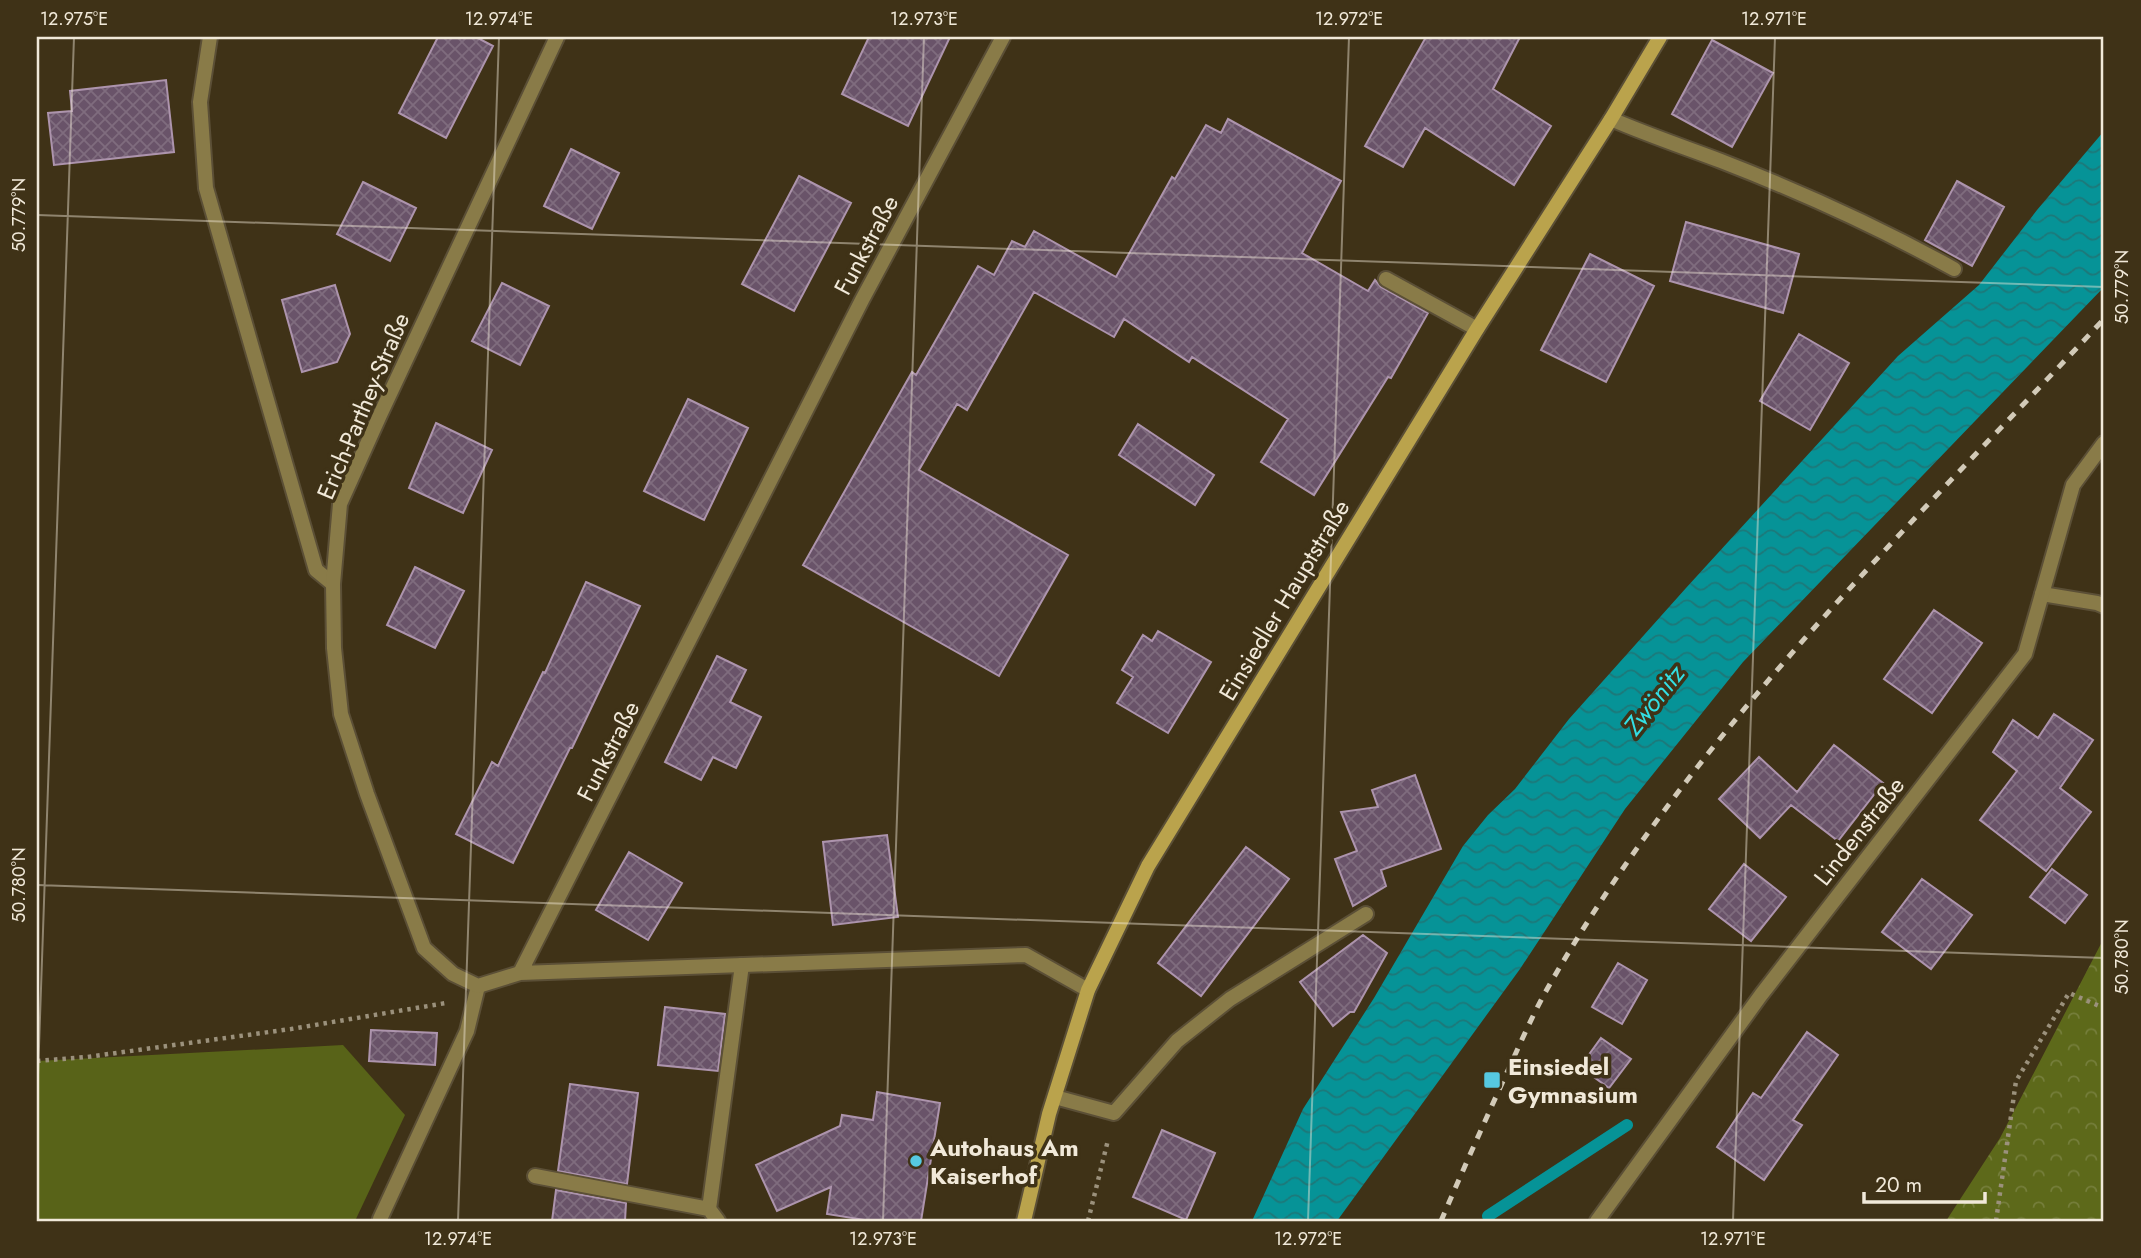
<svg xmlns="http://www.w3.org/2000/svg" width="2141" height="1258" viewBox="0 0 2141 1258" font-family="Jost,sans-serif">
  <defs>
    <pattern id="forest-crowns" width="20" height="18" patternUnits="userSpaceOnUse" patternTransform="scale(1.75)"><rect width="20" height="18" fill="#5d691a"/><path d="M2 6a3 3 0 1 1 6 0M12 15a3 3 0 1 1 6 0" fill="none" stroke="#757e3b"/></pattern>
    <pattern id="water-waves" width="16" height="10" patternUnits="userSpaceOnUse" patternTransform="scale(1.75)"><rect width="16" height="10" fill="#069397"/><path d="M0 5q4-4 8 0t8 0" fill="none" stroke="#1d7879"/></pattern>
    <pattern id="building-cross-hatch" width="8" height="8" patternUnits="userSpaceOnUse" patternTransform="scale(1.75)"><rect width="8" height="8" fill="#695369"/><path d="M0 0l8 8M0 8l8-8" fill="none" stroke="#7f6c7e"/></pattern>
  </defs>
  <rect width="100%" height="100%" fill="#3f3217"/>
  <path fill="#586318" d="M343,1045L405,1115L355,1221H37V1061Z"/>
  <path fill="url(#forest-crowns)" d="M2104,938V1221H1946L2000,1138Z"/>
  <path fill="url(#water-waves)" d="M2104,131V287L1743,662L1625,809L1520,969L1337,1221H1252L1303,1109L1374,998L1463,846L1488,815L1515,789L1569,719L1686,588L1898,356L1979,285L2037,210Z"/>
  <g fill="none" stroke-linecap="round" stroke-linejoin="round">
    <path stroke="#069397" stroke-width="12" d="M1488,1216L1627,1125"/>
  </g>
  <path fill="url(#building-cross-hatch)" stroke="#ad94ad" stroke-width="2" d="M438,37H476L493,46L446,138L399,113Z
    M869,37H950L908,126L842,94Z
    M1426,37H1520L1493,89L1551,126L1514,185L1425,128L1403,167L1365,146Z
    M1712,40L1773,73L1732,147L1672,114Z
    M166,80L174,152L54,165L48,113L72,111L70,91Z
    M1228,119L1341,181L1302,253L1368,291L1375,280L1381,287L1428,313L1391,378L1388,377L1314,495L1261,462L1288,419L1192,357L1189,362L1124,319L1114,337L1034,292L967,410L957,404L919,470L1068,555L999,676L803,565L912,372L916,375L978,266L994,275L1012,241L1025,247L1034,231L1116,277L1172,177L1175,179L1206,125L1221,133Z
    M571,149L619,173L592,229L544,206Z
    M799,176L851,203L794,311L742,284Z
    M1957,181L2004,207L1972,266L1925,240Z
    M363,182L416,208L390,261L337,234Z
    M1686,222L1799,254L1783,313L1670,281Z
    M1590,254L1654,286L1606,382L1541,350Z
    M502,283L549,306L520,365L472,341Z
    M335,285L350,334L337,362L302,372L282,300Z
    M1799,334L1849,363L1810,430L1760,401Z
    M688,399L748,428L704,520L644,491Z
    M436,423L492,450L463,513L409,488Z
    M1138,424L1214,475L1195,505L1119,455Z
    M415,567L464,591L435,648L387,625Z
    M586,582L640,606L572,748H570L513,863L456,834L492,762L498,766L543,672L545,673Z
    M1934,610L1982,643L1932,713L1884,679Z
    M1158,631L1211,662L1168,733L1117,703L1133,677L1122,670L1143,635L1152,641Z
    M717,656L746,670L730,702L761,717L736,768L713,757L701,780L665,762Z
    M2054,714L2093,740L2060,788L2091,812L2046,871L1980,820L2017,771L1993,752L2013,720L2038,738Z
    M1834,745L1883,783L1838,841L1791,805L1760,838L1719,799L1759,757L1797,792Z
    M1415,775L1441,849L1381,870L1386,886L1353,906L1335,859L1357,851L1341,812L1378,807L1372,790Z
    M887,835L898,917L833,925L823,842Z
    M1246,847L1289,879L1201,996L1158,963Z
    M629,852L682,883L648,940L596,910Z
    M1744,864L1786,897L1751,941L1709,909Z
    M2052,869L2087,895L2065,923L2030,897Z
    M1922,879L1972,915L1931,969L1882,932Z
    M1363,935L1387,953L1354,1012H1350L1333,1026L1300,982Z
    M1618,963L1647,980L1622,1024L1592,1007Z
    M665,1007L725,1014L718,1071L658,1065Z
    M371,1030L437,1033L435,1065L369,1061Z
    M1807,1032L1838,1055L1793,1120L1802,1125L1764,1180L1717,1147L1753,1093L1761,1098Z
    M1601,1038L1631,1059L1609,1088L1580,1067Z
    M570,1084L638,1093L627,1184L558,1171Z
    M877,1092L940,1103L921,1221H871L827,1214L831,1187L777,1211L756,1165L840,1126L842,1115L873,1120Z
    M1162,1130L1215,1153L1186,1220L1133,1197Z
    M556,1190L626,1203L625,1221H552Z"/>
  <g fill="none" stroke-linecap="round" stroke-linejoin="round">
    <defs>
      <path id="lane" d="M210,37L200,102L206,188L316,570L333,584
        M1611,119C1648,135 1684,147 1721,161C1801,192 1880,228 1954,269
        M1386,279L1477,329
        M2042,594L2097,603L2104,606
        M1055,1097L1114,1113L1177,1041L1230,999L1366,914
        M535,1176L709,1209
        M380,1219L467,1031L478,986
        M718,1221L709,1209L742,965"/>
      <path id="street" d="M557,37L380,415L340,504L333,584L334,648L341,714L367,794L424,948L453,974L478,986L520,973L1026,955L1088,990
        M520,973L862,300L1003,37
        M1597,1221L1761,995L2025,654L2073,485L2104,443"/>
      <path id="secondary" d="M1024,1221L1049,1114L1088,990L1148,866L1477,329L1611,119L1660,37"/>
    </defs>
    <use href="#lane" stroke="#5b4f36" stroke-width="18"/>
    <use href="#street" stroke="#5b4f36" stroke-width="18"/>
    <use href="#secondary" stroke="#5b4f36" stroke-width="18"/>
    <path stroke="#9b917c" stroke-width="4.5" stroke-dasharray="3.5 5" stroke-linecap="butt" d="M37,1061L87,1057L291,1029L446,1003
      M1088,1221L1108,1140
      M1996,1221L2016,1081L2069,993L2104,1008"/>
    <use href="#lane" stroke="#897b48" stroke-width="14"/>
    <use href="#street" stroke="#897b48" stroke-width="14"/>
    <use href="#secondary" stroke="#baa34c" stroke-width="14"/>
    <path stroke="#d2cab8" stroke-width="5" stroke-dasharray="9 9" stroke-linecap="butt" d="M1441,1221C1461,1174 1482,1128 1503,1081C1518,1049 1532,1015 1550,984C1697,728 1905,532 2104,319"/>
  </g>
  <path fill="none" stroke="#f1e9d9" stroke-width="2" stroke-opacity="0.45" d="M37,215L2104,287M37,885L2104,958M37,1104L74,37M458,1221L499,37M883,1221L924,37M1308,1221L1349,37M1733,1221L1775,37"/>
  <g fill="#56c9e1" stroke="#3f3217" stroke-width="2.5">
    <rect x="1483" y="1071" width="18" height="18" rx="3.5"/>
    <circle cx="916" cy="1161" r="7"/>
  </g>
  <g text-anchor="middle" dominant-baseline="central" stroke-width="7" stroke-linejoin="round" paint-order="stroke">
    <g font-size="24" fill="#f1e9d9" stroke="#3f3217">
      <text transform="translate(866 245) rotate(-62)">Funkstraße</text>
      <text transform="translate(363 406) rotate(-67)">Erich-Parthey-Straße</text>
      <text transform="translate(1284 600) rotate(-59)">Einsiedler Hauptstraße</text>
      <text transform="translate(608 751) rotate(-63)">Funkstraße</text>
      <text transform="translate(1859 831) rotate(-52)">Lindenstraße</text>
    </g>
    <g font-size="24" font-weight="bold" fill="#f1e9d9" stroke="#3f3217" text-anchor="start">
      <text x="1508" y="1066">Einsiedel<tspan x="1508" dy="28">Gymnasium</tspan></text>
      <text x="930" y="1147">Autohaus Am<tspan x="930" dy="28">Kaiserhof</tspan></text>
    </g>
    <g font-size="26" font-style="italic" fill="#33dfe4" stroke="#3f3217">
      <text transform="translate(1654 700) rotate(-52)">Zwönitz</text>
    </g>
  </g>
  <rect width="2141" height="1258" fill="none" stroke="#3f3217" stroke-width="77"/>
  <path d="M1864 1192v10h121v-10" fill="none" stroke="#f1e9d9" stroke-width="3.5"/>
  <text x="1875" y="1192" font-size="21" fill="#f1e9d9" stroke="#3f3217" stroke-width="5" paint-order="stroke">20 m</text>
  <rect x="38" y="38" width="2064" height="1182" fill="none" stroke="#f1e9d9" stroke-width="2.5"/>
  <g font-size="18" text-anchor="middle" fill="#f1e9d9">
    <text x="74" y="25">12.975°E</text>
    <text x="499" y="25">12.974°E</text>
    <text x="924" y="25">12.973°E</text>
    <text x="1349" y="25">12.972°E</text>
    <text x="1774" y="25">12.971°E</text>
    <text transform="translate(19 215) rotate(-90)" y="6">50.779°N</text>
    <text transform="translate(2122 287) rotate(-90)" y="6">50.779°N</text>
    <text transform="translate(19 885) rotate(-90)" y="6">50.780°N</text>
    <text transform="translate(2122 957) rotate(-90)" y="6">50.780°N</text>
    <text x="458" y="1245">12.974°E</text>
    <text x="883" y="1245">12.973°E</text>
    <text x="1308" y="1245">12.972°E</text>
    <text x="1733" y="1245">12.971°E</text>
  </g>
</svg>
